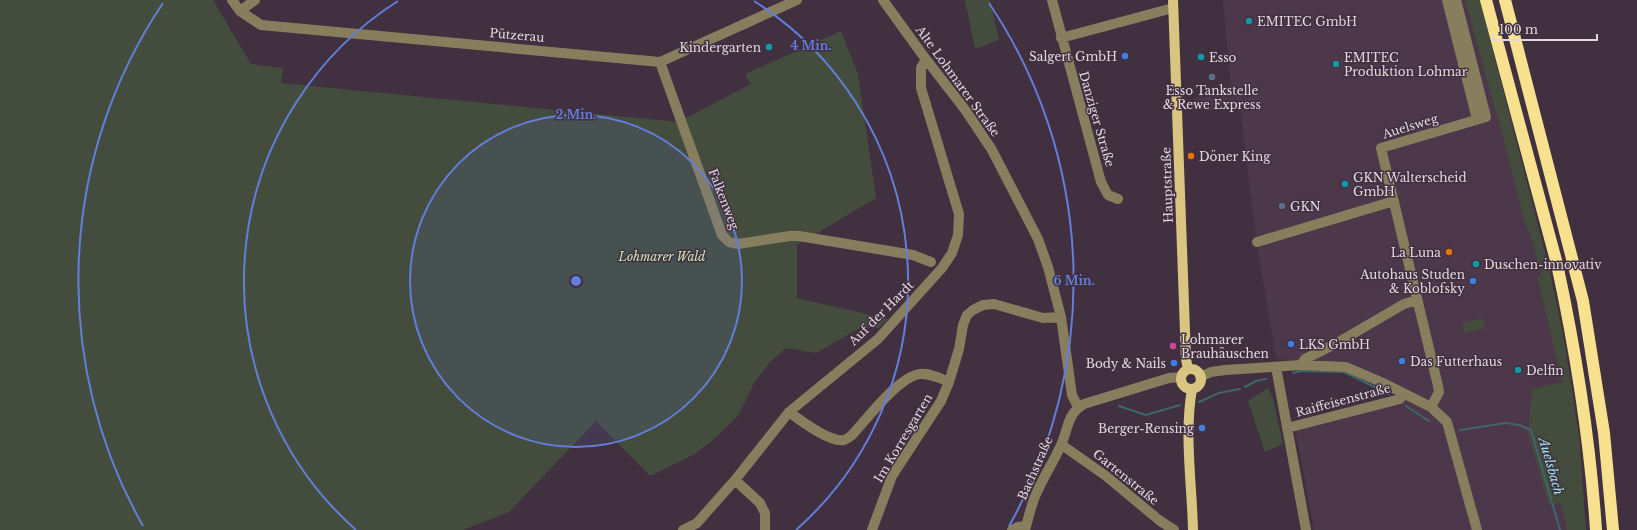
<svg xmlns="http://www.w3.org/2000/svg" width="1637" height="530" viewBox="0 0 1637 530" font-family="'Libre Baskerville',serif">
  <rect width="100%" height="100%" fill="#41303f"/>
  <path fill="#4c374b" d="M1223,0H1465L1495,110L1500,125L1525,224L1531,238L1541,275L1537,276L1562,382L1532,389L1550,506L1560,503L1567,530H1314L1295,428L1409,392L1340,362L1289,361L1276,357L1256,239L1240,108L1206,111L1198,107L1196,103L1195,98L1231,90Z"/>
  <path fill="#444d3d" d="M0,0H213L251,64L283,68L281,83L678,122L751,84L745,74L841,31L858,74L876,198L797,245V298L888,319L879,328H860L816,353L786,348L770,362L754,383L738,416L712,441L693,455L650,476L596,421L509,512L463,530H0Z
    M965,0H990L999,40L975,49Z
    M1465,0H1480L1550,272L1564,339L1579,436L1586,530H1567L1560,503L1549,506L1528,434L1532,389L1562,382L1537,276L1541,274L1531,238L1525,224L1500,125L1495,110Z
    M1483,318L1485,328L1464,333L1462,323Z
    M1268,388L1273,399L1283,444L1265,452L1248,401Z"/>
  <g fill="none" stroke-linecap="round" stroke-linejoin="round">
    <path stroke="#3f666a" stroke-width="2" d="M1293,373L1300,371L1344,372L1389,394
      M1245,387L1256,381L1266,379
      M1199,402L1219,393L1240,389
      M1119,406L1146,415L1180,405
      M1406,406L1429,421
      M1460,430L1506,423L1519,425L1531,430L1560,530"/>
    <path stroke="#877e5e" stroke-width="10" d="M232,0L240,11L261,25L660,62L797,0
      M883,0L922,54L966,111L992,150L1038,239L1048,267L1061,317L1072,395L1078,407
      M1052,0L1101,182L1108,195L1118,199
      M1447,0L1477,119
      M240,11L255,0
      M1061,38L1173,8
      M660,62L722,235L729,242L738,244L790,236H799L913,255L931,262
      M1257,242L1394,201
      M1301,365L1305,359L1337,343L1404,304L1417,300
      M1276,367L1306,530
      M1200,377L1211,372L1225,370L1301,365L1346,367L1381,382L1431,407L1447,422L1477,530
      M1431,407L1439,392L1438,386L1381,148L1486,117L1456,0
      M789,412C800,420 830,443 844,440C847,439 850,437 852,435C867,419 898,377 920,374C930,373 940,378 949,382
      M1287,428L1400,399L1403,394
      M1062,445L1106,476L1159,520L1174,530
      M735,480L760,503L765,513V530
      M683,530L697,523L735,480L789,412L878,339L942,268L952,253L958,235L959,214L921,88V68L926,59
      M872,530L892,476L941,401L949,382L959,349L963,325L967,315L973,310L983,305L994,304L1043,318L1061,317
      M1012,530L1018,527L1026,526
      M1025,530C1029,517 1031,504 1037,492C1044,476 1054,461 1061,445C1069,428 1066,415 1084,404L1169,378L1181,377"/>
    <path stroke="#d7c581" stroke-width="10" d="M1173,0L1186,359L1188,369
      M1181 379a10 10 0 1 1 20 0a10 10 0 1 1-20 0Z
      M1192,389C1184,435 1192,484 1193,530"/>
    <path stroke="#f7e08e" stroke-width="12" d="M1486,0L1557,264C1576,352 1590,440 1596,530
      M1505,0L1583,301L1604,433L1613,530"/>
  </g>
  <circle cx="576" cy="281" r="166" fill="#627edb" fill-opacity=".12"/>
  <g fill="none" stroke="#627edb" stroke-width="2">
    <circle cx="576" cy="281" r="166"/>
    <path d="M356 530A332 332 0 0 1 398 1M754 1A332 332 0 0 1 796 530"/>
    <path d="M143 526A498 498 0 0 1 163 3M989 3A498 498 0 0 1 1009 526"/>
  </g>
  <g fill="#0f9aa8" stroke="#41303f" stroke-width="1.5">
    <circle cx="1249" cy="21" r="4"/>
    <circle cx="769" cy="47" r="4"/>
    <circle cx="1201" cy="57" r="4"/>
    <circle cx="1336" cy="64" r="4"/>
    <circle cx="1345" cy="184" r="4"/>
    <circle cx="1476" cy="264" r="4"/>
    <circle cx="1518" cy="370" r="4"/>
  </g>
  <g fill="#3f7fe0" stroke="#41303f" stroke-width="1.5">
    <circle cx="1125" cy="56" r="4"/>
    <circle cx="1473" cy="281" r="4"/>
    <circle cx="1291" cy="344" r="4"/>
    <circle cx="1402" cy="361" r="4"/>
    <circle cx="1174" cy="363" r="4"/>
    <circle cx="1202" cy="428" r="4"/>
  </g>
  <g fill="#5c6f8a" stroke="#41303f" stroke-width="1.5">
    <circle cx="1212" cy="77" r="4"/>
    <circle cx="1282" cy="206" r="4"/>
  </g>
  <g fill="#e8710a" stroke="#41303f" stroke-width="1.5">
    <circle cx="1191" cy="156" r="4"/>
    <circle cx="1449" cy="252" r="4"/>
  </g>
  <circle fill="#d1479c" stroke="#41303f" stroke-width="1.5" cx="1173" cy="346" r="4"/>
  <g text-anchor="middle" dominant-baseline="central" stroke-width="3" stroke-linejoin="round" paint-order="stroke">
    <g font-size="12" fill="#e2d7e1" stroke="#41303f" text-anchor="start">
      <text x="1257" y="21">EMITEC GmbH</text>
      <text x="761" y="47" text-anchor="end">Kindergarten</text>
      <text x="1117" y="56" text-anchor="end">Salgert GmbH</text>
      <text x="1209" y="57">Esso</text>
      <text x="1344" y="57">EMITEC<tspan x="1344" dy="14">Produktion Lohmar</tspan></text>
      <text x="1212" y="90" text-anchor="middle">Esso Tankstelle<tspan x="1212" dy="14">&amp; Rewe Express</tspan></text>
      <text x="1199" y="156">Döner King</text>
      <text x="1353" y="177">GKN Walterscheid<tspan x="1353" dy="14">GmbH</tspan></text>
      <text x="1290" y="206">GKN</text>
      <text x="1441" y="252" text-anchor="end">La Luna</text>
      <text x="1484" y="264">Duschen-innovativ</text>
      <text x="1465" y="274" text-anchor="end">Autohaus Studen<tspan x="1465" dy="14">&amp; Koblofsky</tspan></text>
      <text x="1181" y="339">Lohmarer<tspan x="1181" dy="14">Brauhäuschen</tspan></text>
      <text x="1299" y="344">LKS GmbH</text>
      <text x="1410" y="361">Das Futterhaus</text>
      <text x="1166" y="363" text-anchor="end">Body &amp; Nails</text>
      <text x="1526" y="370">Delfin</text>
      <text x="1194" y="428" text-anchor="end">Berger-Rensing</text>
    </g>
    <g font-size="12" fill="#e2d7e1" stroke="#41303f">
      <text transform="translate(517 35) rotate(5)">Pützerau</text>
      <text transform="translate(958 81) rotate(54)">Alte Lohmarer Straße</text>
      <text transform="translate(1097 119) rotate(74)">Danziger Straße</text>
      <text transform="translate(1410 126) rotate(-17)">Auelsweg</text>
      <text transform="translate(1167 185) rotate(-92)">Hauptstraße</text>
      <text transform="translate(724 199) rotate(69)">Falkenweg</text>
      <text transform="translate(881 313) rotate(-45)">Auf der Hardt</text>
      <text transform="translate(1343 400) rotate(-15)">Raiffeisenstraße</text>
      <text transform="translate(903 438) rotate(-59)">Im Korresgarten</text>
      <text transform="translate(1035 468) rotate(-66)">Bachstraße</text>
      <text transform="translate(1126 477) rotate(39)">Gartenstraße</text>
    </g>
    <g font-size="12" font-style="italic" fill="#c9e7b4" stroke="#41303f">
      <text x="662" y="256">Lohmarer Wald</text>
    </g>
    <g font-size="13" font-style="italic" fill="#99e4ec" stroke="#41303f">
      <text transform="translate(1551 466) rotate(74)">Auelsbach</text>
    </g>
  </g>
  <circle cx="576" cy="281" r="6" fill="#627edb" stroke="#41303f" stroke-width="2"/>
  <g font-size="12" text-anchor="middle" font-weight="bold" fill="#627edb" stroke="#41303f" stroke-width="3" stroke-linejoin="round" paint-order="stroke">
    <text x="811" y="50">4 Min.</text>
    <text x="576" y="119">2 Min.</text>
    <text x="1074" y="285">6 Min.</text>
  </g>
  <path d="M1493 34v6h104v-6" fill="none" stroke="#e2d7e1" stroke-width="2"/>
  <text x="1499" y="34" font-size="12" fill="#e2d7e1" stroke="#41303f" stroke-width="3" paint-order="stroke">100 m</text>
</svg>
